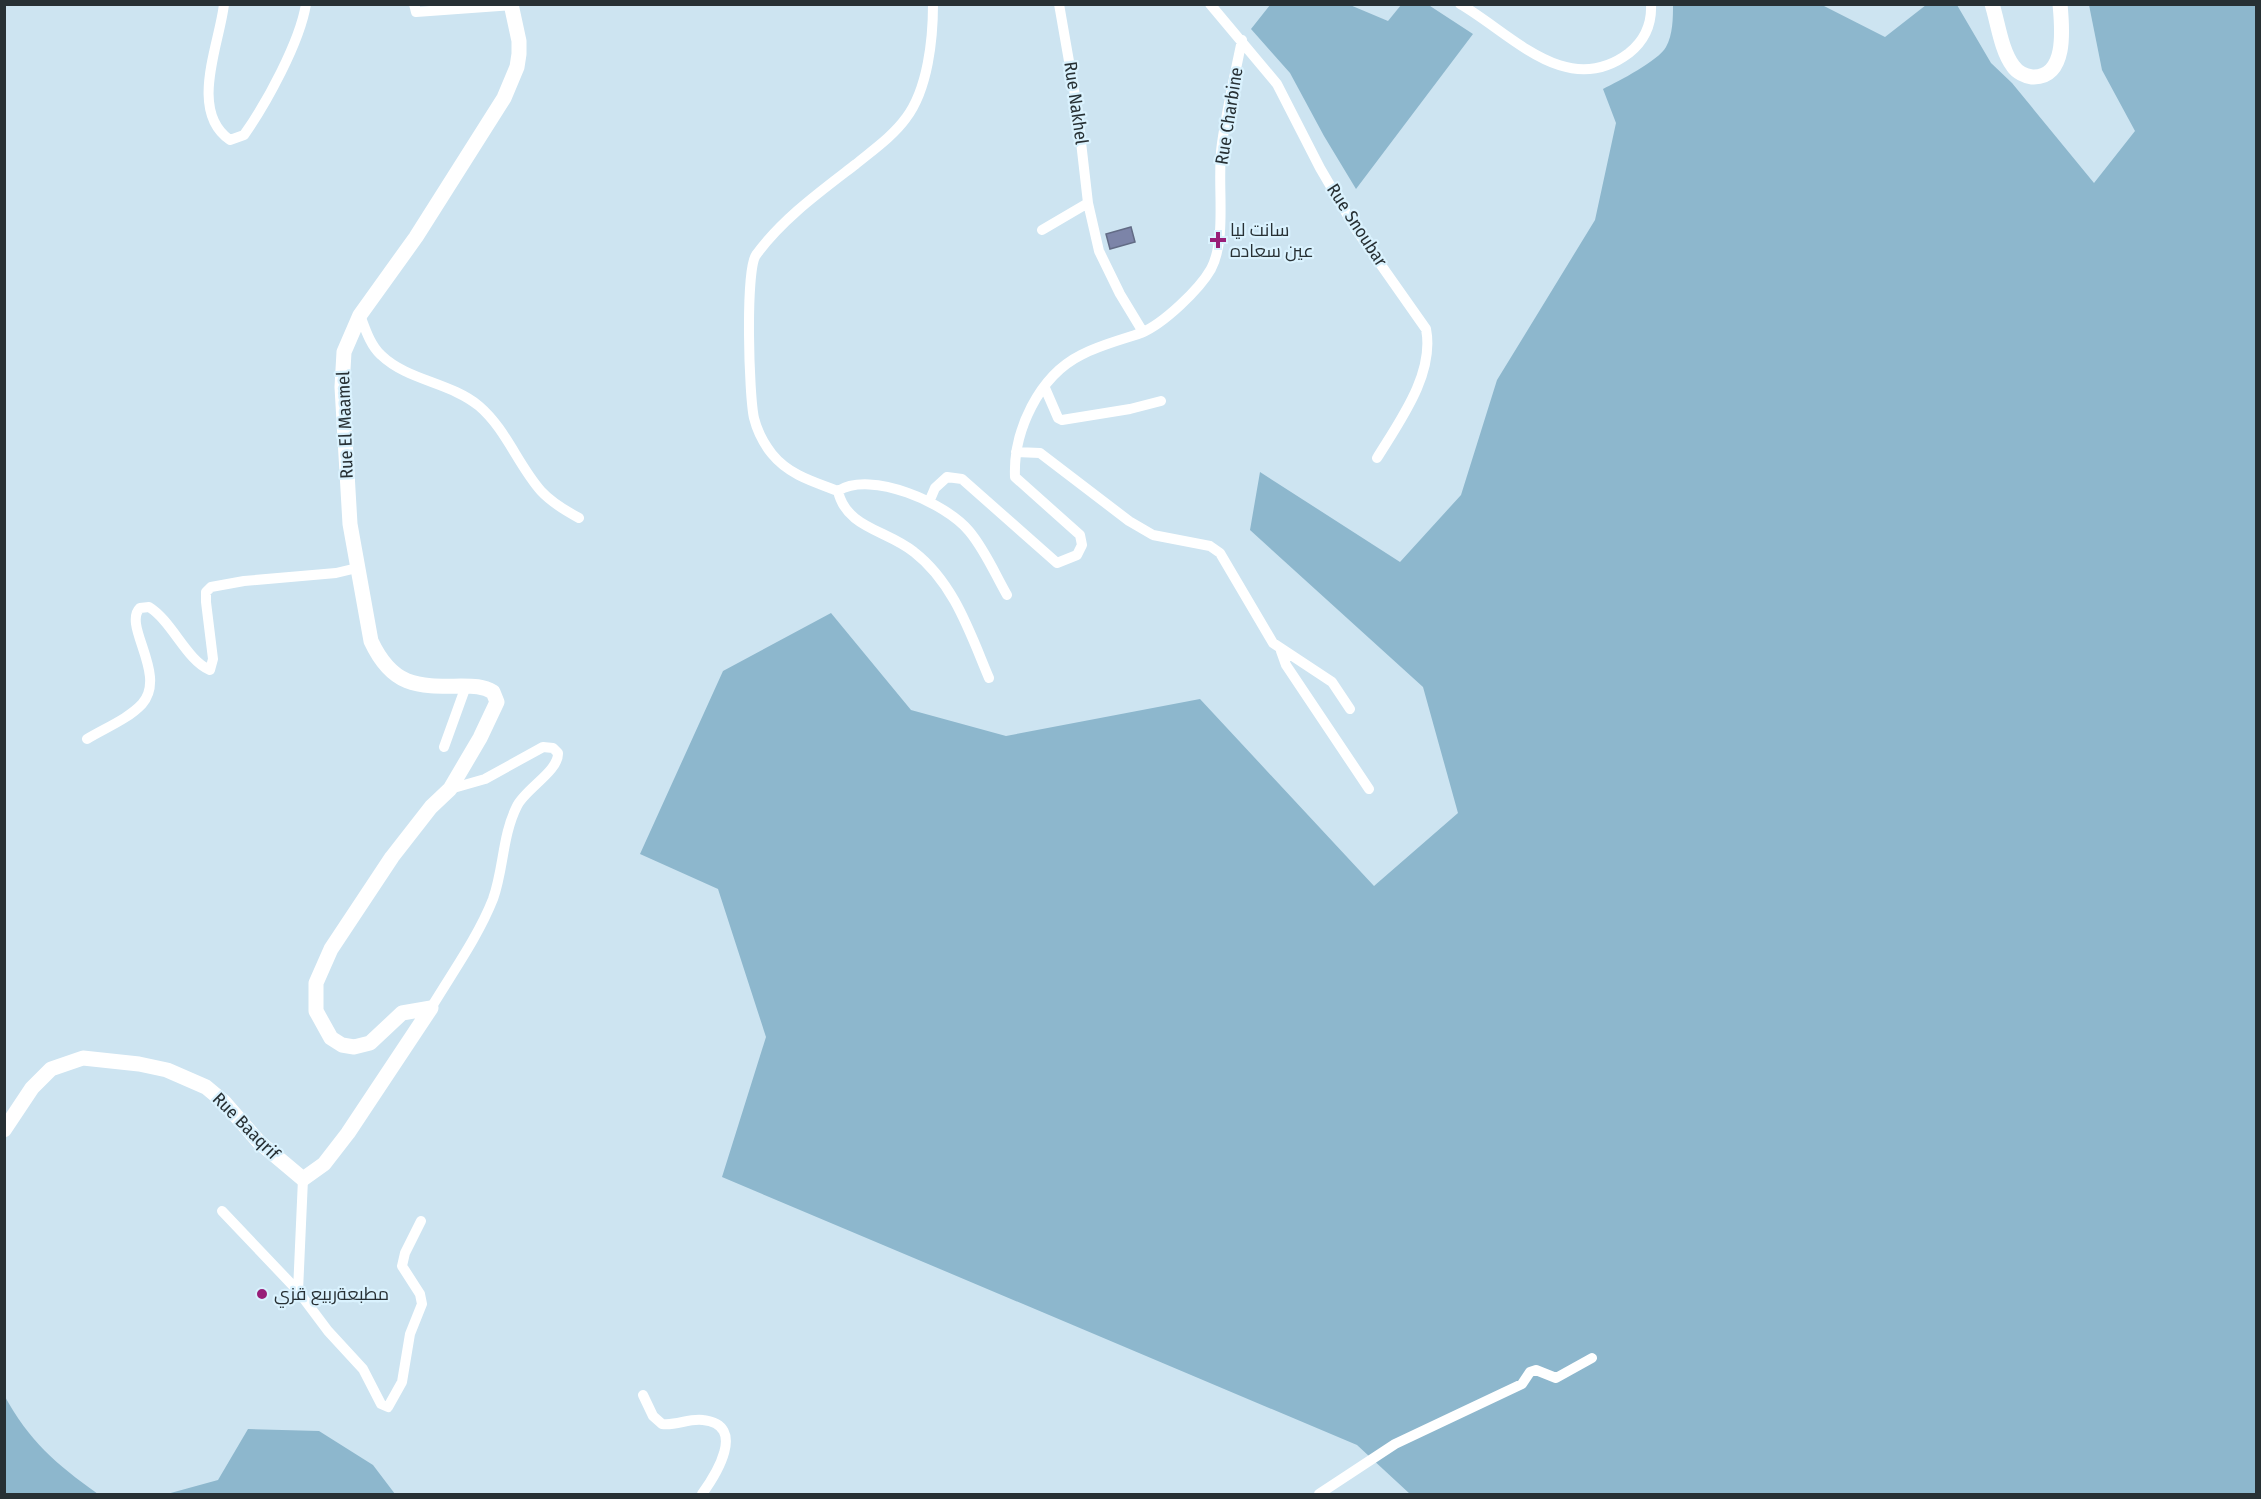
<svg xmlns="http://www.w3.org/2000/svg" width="2261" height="1499" viewBox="0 0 2261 1499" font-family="'Fira Sans Condensed',Cairo,sans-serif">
  <rect width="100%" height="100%" fill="#cde4f1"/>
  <path fill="#8db7cd" d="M1427,4L1473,34L1356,189L1324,136L1290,73L1251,29L1270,5H1350L1388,21L1401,5Z
    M1673,5H1822L1885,37L1926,5H1957L1991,63L2012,83L2094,183L2135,131L2102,70L2089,5H2256V1494H1410L1357,1445L722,1177L766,1037L718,889L640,854L723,671L831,613L911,710L1006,736L1200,699L1374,886L1458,813L1423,687L1250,530L1260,472L1400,562L1461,495L1497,380L1595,220L1616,123L1603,89C1619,81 1658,61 1666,47C1673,35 1673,17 1673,5Z
    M4,1395C30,1442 55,1463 98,1494H5Z
    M248,1429L319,1431L373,1465L395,1494H167L218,1480Z"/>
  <path fill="#7c84a8" stroke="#626b85" stroke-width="1.5" d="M1131,227L1135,242L1110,249L1106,234Z"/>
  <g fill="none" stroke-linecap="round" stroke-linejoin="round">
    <path stroke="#fff" stroke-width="10" d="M224,4C220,43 188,111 230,140L244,135C266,104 300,42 306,4
      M414,4L416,12L512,5
      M933,4C933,39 928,89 906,118C893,136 873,150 856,164C821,191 782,219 756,255C745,271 749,396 754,418C757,430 764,444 772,454C789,475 814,482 838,491C871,470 946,503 969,531C985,550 995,574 1007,595
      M1059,4L1077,107L1088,203L1099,251L1120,294L1143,332
      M1210,4L1277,84L1320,168L1355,228L1426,329C1435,374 1399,422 1377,458
      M1460,4C1512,34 1567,100 1629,53C1644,41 1652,24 1651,4
      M1042,230L1088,203
      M360,315C365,328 370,345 381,355C408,381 450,382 479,406C506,429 518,465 541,491C552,503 566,511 579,518
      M1045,388L1058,418L1062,420L1130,409L1161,401
      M1016,452L1040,453L1129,521L1153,535L1210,546L1220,553L1273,643L1332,682L1350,709
      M838,491C846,528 887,530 914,552C954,583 970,633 989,678
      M929,502L935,488L947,477L962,479L1057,563L1077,555L1082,545L1080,535L1015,477C1013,431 1039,376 1081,355C1100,345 1121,340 1141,333C1163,324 1199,290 1211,269C1228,237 1216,180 1222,143C1227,109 1235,74 1242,40
      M1281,651L1286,665L1369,789
      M87,739C105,728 128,719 142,704C168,675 122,625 140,608L149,607C172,621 187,661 210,670L213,659L206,602V592L211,587L244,581L336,573L357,568
      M444,747L466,686
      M431,1008C452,973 478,937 493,899C504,868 502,836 517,806C525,789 559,771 558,753L553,748L543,747L485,779L450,789
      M222,1211L298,1291L303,1179
      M298,1291L328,1331L363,1369L381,1404L388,1407L402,1382L410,1334L422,1304L420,1294L402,1266L405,1253L421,1221
      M643,1395L653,1416L662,1424C676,1426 689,1418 703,1420C748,1425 715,1476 702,1494
      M1319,1494L1395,1444L1522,1384L1530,1372L1536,1370L1556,1378L1592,1358"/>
    <path stroke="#fff" stroke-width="15" d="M1992,4C1998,23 2001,50 2013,66C2017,72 2025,76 2032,77C2068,79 2062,26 2060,4
      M431,1008L402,1013L370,1043L354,1047L342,1045L331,1038L316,1011V983L331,949L392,857L431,807L450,789L480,738L497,702L493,692C483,686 473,686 461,686C416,687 392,686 371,641L350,524L342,387L344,352L360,315L416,237L504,98L517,67L519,54V41L511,4
      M4,1130L32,1088L51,1069L83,1058L139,1064L167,1070L206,1087L224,1102L259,1142L303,1179L324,1164L348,1133L431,1008"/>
  </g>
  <g fill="#981e78" stroke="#daf2fe" stroke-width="2">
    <path d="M1215 231h6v6h6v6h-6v6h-6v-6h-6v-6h6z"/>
    <circle cx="262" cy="1294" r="6"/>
  </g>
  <g text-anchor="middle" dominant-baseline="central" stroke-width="4.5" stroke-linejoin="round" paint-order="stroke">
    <g font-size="18" fill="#273034" stroke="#daf2fe">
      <text transform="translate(1076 103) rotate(82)">Rue Nakhel</text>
      <text transform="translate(1229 116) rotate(-81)">Rue Charbine</text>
      <text transform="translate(1357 225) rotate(57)">Rue Snoubar</text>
      <text transform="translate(345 425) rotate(-92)">Rue El Maamel</text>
      <text transform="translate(246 1126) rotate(45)">Rue Baaqrif</text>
    </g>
    <g font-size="18" fill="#273034" stroke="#daf2fe" text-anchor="start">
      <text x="1230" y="230">سانت ليا<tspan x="1230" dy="21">عين سعاده</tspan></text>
      <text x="274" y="1294">مطبعةربيع قزي</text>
    </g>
  </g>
  <rect width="2261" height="1499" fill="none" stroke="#273034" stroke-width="12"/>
</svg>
